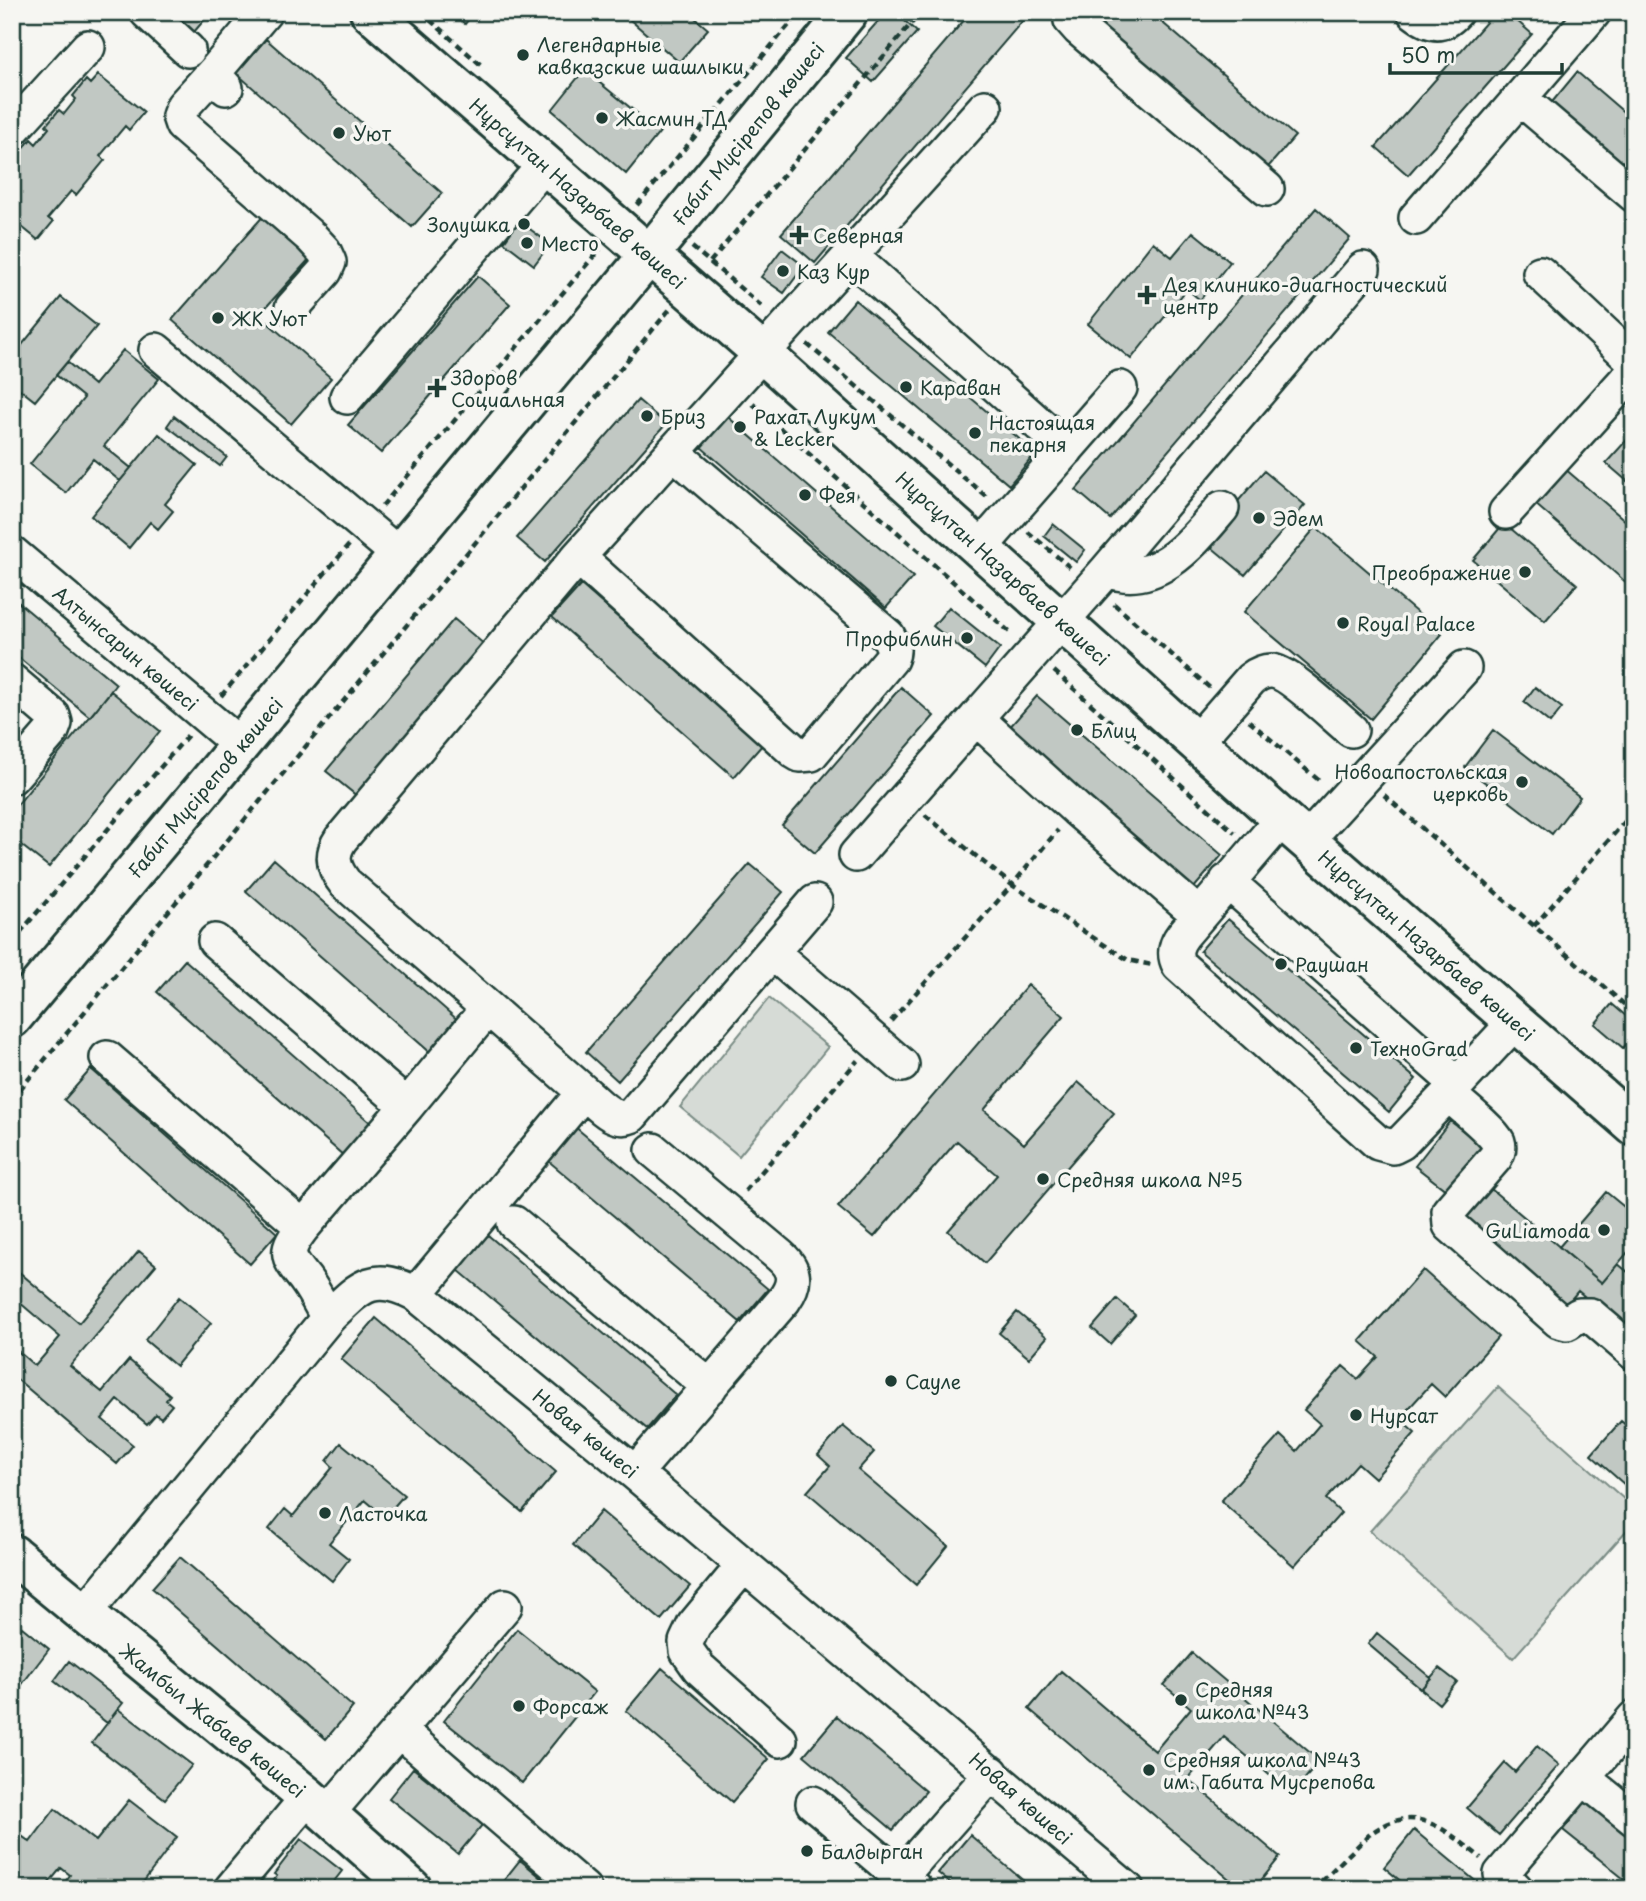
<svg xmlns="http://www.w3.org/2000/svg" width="1646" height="1901" viewBox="0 0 1646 1901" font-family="'Playpen Sans',sans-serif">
  <rect width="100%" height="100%" fill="#f6f6f2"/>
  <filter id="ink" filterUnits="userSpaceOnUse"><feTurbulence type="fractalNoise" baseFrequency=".0143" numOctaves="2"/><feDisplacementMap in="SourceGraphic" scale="14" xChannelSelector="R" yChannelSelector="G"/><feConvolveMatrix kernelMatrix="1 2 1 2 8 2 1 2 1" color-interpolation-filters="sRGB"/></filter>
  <g filter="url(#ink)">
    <path fill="#d6dbd6" stroke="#7a8c85" stroke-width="2" d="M769,998L828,1047L739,1156L680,1107Z
      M1498,1387L1634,1508V1522L1513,1658L1370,1531Z"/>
    <path fill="#c1c8c3" stroke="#1f3d34" stroke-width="2" d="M171,12H211L194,32Z
      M451,12H474L465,24Z
      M621,12H688L708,29L679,62Z
      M886,12H895L917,32L873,82L846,58Z
      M971,12H1030L815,263L781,234Z
      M1081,12H1150L1295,136L1263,173Z
      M1495,12H1507L1532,34L1408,175L1376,147Z
      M266,39L442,193L412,227L236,73Z
      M584,70L660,132L626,174L552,110Z
      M1577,72L1634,121V180L1548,107Z
      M98,75L144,112L129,130L125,126L100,156L105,160L76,195L71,191L48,218L53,222L38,240L12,219V162L31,139L36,144L49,128L46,125L59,110L64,114L76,99L73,96L86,80L90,84Z
      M1316,208L1350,238L1110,519L1076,490Z
      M265,214L313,255L259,315L331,378L291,424L172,320Z
      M519,221L550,244L534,265L504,242Z
      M1193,232L1230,262L1200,300L1187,289L1131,359L1088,324L1153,242L1172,257Z
      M782,249L804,266L784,293L761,277Z
      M478,276L510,304L381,453L348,425Z
      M61,297L97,326L35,401L12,383V357Z
      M855,300L1036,453L1009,485L828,332Z
      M123,350L159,379L104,446L131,468L120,481L93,459L66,493L30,464L84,398L56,375L67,362L94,385Z
      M638,400L666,424L545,562L517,538Z
      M174,416L227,457L220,466L167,426Z
      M728,417L913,577L886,608L701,447Z
      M1634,432V487L1606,463Z
      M159,434L197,465L165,504L173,511L158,529L150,522L129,548L91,516Z
      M1557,462L1634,528V580L1629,585L1527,497Z
      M1264,471L1305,505L1245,575L1204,541Z
      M1504,523L1577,584L1545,621L1473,560Z
      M1053,524L1085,550L1076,562L1044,536Z
      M1316,527L1442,634L1371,719L1244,612Z
      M581,585L763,744L734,777L552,617Z
      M12,597L116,684L90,717L12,652Z
      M949,607L1000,648L985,668L933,626Z
      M454,619L485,645L357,796L326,771Z
      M901,687L934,716L815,853L782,825Z
      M1535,687L1562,708L1550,723L1524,702Z
      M111,691L160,731L49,867L12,838V811Z
      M1037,696L1222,855L1193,889L1008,729Z
      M1493,730L1580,797L1552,834L1465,767Z
      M274,859L460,1022L432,1054L246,891Z
      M750,864L783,892L618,1081L586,1052Z
      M1228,919L1416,1079L1389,1112L1200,951Z
      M185,960L372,1124L344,1156L157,992Z
      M1028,985L1064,1016L984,1110L1024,1144L1078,1082L1114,1113L985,1263L948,1231L997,1175L957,1141L874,1237L838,1207Z
      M1612,1004L1634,1023V1036L1623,1048L1595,1024Z
      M91,1069L277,1233L250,1264L64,1100Z
      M1450,1121L1486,1148L1451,1194L1415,1166Z
      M574,1126L768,1289L740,1322L546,1159Z
      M1484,1183L1602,1283L1618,1264L1634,1277V1338L1578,1291L1562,1310L1454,1219Z
      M1606,1192L1634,1215V1245L1602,1283L1559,1247Z
      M482,1230L676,1395L647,1429L452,1265Z
      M139,1251L156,1265L70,1366L102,1392L129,1360L170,1395L166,1400L172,1405L161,1418L156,1414L147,1424L118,1400L102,1419L133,1445L117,1464L12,1375V1346L35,1366L60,1337L12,1296V1266L79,1323Z
      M1423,1270L1498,1337L1445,1397L1431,1384L1399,1419L1415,1433L1375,1478L1358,1463L1326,1499L1341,1513L1294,1566L1221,1501L1280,1435L1297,1451L1320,1424L1304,1410L1343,1366L1358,1379L1378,1357L1360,1341Z
      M179,1297L211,1323L176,1366L145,1340Z
      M1117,1299L1135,1315L1110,1344L1092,1328Z
      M1017,1312L1047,1337L1029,1358L999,1333Z
      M376,1318L556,1472L522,1512L341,1359Z
      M1621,1421L1634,1432V1493L1591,1455Z
      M843,1426L874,1452L858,1470L948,1546L916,1585L807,1492L830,1466L818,1455Z
      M341,1443L404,1495L385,1517L365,1500L329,1543L349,1559L332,1581L269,1529L285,1509L293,1516L333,1467L327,1461Z
      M601,1511L690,1586L661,1620L573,1545Z
      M180,1557L353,1707L326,1739L152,1588Z
      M22,1627L49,1649L13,1696L12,1640Z
      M517,1629L595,1692L522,1783L444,1721Z
      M1377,1633L1431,1678L1421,1689L1368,1644Z
      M1192,1653L1320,1761L1292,1794L1224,1737L1188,1779L1280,1857L1254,1889H1241L1029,1709L1061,1671L1155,1751L1191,1708L1164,1685Z
      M69,1661L123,1703L107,1723L54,1681Z
      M662,1668L769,1759L732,1802L626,1711Z
      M1439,1668L1457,1682L1439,1704L1421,1689Z
      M118,1709L192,1765L165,1799L92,1743Z
      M837,1716L926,1791L893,1830L804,1755Z
      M1537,1746L1559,1765L1499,1835L1467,1808L1505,1763L1515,1772Z
      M413,1768L483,1824L458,1854L389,1798Z
      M1589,1797L1634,1833V1887L1563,1830Z
      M129,1800L177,1837L138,1889H60L70,1875L61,1868L44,1889H12V1829L30,1842L55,1809L96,1841Z
      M1414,1830L1485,1889H1410L1384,1867Z
      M970,1835L1033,1889H957L938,1873Z
      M301,1839L342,1871L328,1889H267L277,1876L274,1874Z
      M520,1860L555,1889H497Z"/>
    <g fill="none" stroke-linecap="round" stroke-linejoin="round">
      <defs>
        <path id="minor" d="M147,12L188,50
          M1073,12L1071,20L1079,29L1267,189
          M1414,12C1430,25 1442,28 1456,12
          M215,71L183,106L179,116L182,125L312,238L324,251L329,262L325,271L292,308
          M226,88L217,78L215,71L265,12
          M1520,98L1634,195
          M12,130L88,47
          M1416,218L1594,12
          M851,256L1067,449
          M1540,273L1634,361
          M156,350L398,554
          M347,397L545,164
          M1506,512L1634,371
          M980,548L1120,388
          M12,553L240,745
          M578,557L795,752L800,755L811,754L891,659C895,650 893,645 888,636L673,452
          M1107,570L1363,269
          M12,681L53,716L55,723L52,731L12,777
          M1196,742L1251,679C1256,675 1263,671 1271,671C1288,671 1335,717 1351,730
          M1282,819L1183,935C1176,944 1173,954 1179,965L1378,1143L1393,1147L1401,1143L1448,1094
          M1307,840L1464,668
          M856,855L976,718
          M1227,881L1456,1083
          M1198,914L1076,809L976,718L1107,570C1157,589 1193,542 1222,508
          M215,941L407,1106L303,1227
          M773,953L902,1065
          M1515,1022L1448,1094C1459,1104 1492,1130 1498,1142C1500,1148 1498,1153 1495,1158L1449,1211L1450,1225L1559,1321L1567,1323L1579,1315H1590L1634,1353
          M107,1058L303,1227C283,1253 287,1256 305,1279C314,1291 321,1305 328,1318
          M584,1092L345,883C333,868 330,855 341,839L578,557L985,107
          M407,1106L488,1008
          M514,1223L710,1387
          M416,1294L584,1092C597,1102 613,1124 631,1116L815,902
          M635,1473L784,1300C796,1283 796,1270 780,1256L653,1150
          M744,1565L694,1625L686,1642L687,1651L699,1668L780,1740
          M84,1614L328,1318C360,1287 372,1271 416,1294L635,1473L1127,1889
          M399,1730L584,1889
          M1583,1778L1634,1819
          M813,1803L915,1889
          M327,1814L505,1606
          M901,1876L992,1773
          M231,1889L308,1797
          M1516,1889L1501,1874L1634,1718"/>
        <path id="major" d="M370,12L762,353L1282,819L1634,1126
          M12,1018L649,255L848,12
          M12,1554L308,1797L412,1889"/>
      </defs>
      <use href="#minor" stroke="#1f3d34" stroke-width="38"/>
      <use href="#major" stroke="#1f3d34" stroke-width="44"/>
      <path stroke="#1f3d34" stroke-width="4.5" stroke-dasharray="7 5" stroke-linecap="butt" d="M421,12L481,65
        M1629,12L1634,16
        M637,205L800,12
        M692,247L765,309
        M710,262L921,12
        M807,344L989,499
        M753,404L1013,635
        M382,506L600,249
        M1028,532L1072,569
        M1114,604L1210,688
        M1054,671L1235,833
        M221,696L349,545
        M1249,721L1322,783
        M1384,795L1634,1013
        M925,815L1012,885L1058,830
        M1534,926L1634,811
        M12,942L188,735
        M891,1021L1012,885L1128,960L1152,965
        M12,1099L670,309
        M745,1191L858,1060
        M1313,1889L1370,1834C1415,1801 1445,1829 1481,1858"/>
      <use href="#minor" stroke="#f6f6f2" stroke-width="33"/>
      <use href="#major" stroke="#f6f6f2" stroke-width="38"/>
    </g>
  </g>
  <g fill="#1f3d34" stroke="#f6f6f2" stroke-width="2.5">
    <circle cx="523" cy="55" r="7"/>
    <circle cx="602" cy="118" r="7"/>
    <circle cx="339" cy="133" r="7"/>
    <circle cx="524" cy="224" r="7"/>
    <path d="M795.5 224.5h7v7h7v7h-7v7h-7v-7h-7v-7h7z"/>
    <circle cx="527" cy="243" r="7"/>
    <circle cx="783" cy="271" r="7"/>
    <path d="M1143.5 284.5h7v7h7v7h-7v7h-7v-7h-7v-7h7z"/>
    <circle cx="218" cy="318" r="7"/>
    <circle cx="906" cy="387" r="7"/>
    <path d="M433.5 377.5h7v7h7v7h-7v7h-7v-7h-7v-7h7z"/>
    <circle cx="647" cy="416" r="7"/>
    <circle cx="740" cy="427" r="7"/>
    <circle cx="975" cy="433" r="7"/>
    <circle cx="805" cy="495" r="7"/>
    <circle cx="1259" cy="518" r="7"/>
    <circle cx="1525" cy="572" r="7"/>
    <circle cx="1343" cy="623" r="7"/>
    <circle cx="967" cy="638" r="7"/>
    <circle cx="1077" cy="730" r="7"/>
    <circle cx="1522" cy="782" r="7"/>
    <circle cx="1281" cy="964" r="7"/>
    <circle cx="1356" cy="1048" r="7"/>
    <circle cx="1043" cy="1179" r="7"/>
    <circle cx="1604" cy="1230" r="7"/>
    <circle cx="891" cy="1381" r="7"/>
    <circle cx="1356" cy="1415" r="7"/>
    <circle cx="325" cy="1513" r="7"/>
    <circle cx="1181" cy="1700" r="7"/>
    <circle cx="519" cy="1706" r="7"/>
    <circle cx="1149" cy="1770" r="7"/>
    <circle cx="807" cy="1851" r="7"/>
  </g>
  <g text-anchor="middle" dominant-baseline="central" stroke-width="7" stroke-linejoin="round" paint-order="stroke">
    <g font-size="19" fill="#1f3d34" stroke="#f6f6f2" text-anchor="start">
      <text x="537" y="44">Легендарные<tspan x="537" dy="22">кавказские шашлыки</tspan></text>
      <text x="616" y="118">Жасмин ТД</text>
      <text x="353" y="133">Уют</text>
      <text x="510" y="224" text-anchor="end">Золушка</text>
      <text x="813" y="235">Северная</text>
      <text x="541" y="243">Место</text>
      <text x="797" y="271">Каз Кур</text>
      <text x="1163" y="284">Дея клинико-диагностический<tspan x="1163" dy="22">центр</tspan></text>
      <text x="232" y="318">ЖК Уют</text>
      <text x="451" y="377">Здоров<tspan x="451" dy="22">Социальная</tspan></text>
      <text x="920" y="387">Караван</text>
      <text x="661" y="416">Бриз</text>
      <text x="754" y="416">Рахат Лукум<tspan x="754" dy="22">&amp; Lecker</tspan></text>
      <text x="989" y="422">Настоящая<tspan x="989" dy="22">пекарня</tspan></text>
      <text x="819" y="495">Фея</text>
      <text x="1273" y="518">Эдем</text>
      <text x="1511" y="572" text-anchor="end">Преображение</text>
      <text x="1357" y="623">Royal Palace</text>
      <text x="953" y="638" text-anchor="end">Профиблин</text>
      <text x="1091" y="730">Блиц</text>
      <text x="1508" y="771" text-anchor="end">Новоапостольская<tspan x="1508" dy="22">церковь</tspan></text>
      <text x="1295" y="964">Раушан</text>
      <text x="1370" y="1048">ТехноGrad</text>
      <text x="1057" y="1179">Средняя школа №5</text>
      <text x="1590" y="1230" text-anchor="end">GuLiamoda</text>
      <text x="905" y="1381">Сауле</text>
      <text x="1370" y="1415">Нурсат</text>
      <text x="339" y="1513">Ласточка</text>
      <text x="1195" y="1689">Средняя<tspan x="1195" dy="22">школа №43</tspan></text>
      <text x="533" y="1706">Форсаж</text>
      <text x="1163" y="1759">Средняя школа №43<tspan x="1163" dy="22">им. Габита Мусрепова</tspan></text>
      <text x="821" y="1851">Балдырган</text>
    </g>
    <g font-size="19" fill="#1f3d34" stroke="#f6f6f2">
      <text transform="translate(748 133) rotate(-51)">Ғабит Мүсірепов көшесі</text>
      <text transform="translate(578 193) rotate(41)">Нұрсұлтан Назарбаев көшесі</text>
      <text transform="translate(1003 568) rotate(42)">Нұрсұлтан Назарбаев көшесі</text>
      <text transform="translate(126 648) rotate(40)">Алтынсарин көшесі</text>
      <text transform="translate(205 787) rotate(-50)">Ғабит Мүсірепов көшесі</text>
      <text transform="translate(1427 945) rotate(41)">Нұрсұлтан Назарбаев көшесі</text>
      <text transform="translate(586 1433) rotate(39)">Новая көшесі</text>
      <text transform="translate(213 1720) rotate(39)">Жамбыл Жабаев көшесі</text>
      <text transform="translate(1021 1798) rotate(41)">Новая көшесі</text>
    </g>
  </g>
  <rect width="1646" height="1901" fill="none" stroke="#f6f6f2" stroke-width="42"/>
  <rect x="21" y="21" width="1604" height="1859" fill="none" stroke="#1f3d34" stroke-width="2.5" filter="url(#ink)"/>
  <path d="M1390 63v10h172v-10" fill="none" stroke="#1f3d34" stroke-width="3.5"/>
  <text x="1401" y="63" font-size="21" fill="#1f3d34" stroke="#f6f6f2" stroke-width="5" paint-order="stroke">50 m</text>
</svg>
